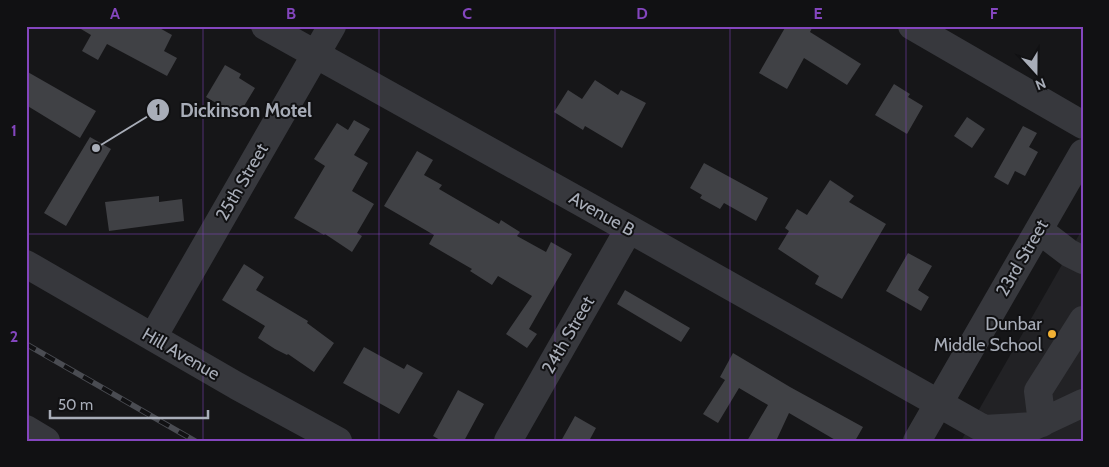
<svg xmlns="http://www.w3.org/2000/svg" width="1109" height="467" viewBox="0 0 1109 467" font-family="Cabin,sans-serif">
  <rect width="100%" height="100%" fill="#161618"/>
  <path fill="#222225" d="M1083,228V441H961Z"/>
  <path fill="#404145" d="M76,26H156L172,35L164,51L177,58L167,76L107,44L98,60L82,51L91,35Z
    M786,26H813L810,32L861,64L847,85L804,58L787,89L759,73Z
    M225,65L241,74L239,78L255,88L238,116L206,97Z
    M26,71L96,111L80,138L26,105Z
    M595,80L618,95L621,90L646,103L622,148L585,126L583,130L554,112L568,90L582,99Z
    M894,84L910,94L908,97L923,106L907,134L875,115Z
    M967,117L985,129L972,148L954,136Z
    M354,120L370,129L354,155L368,163L352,191L374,204L357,233L362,236L352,252L325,234L324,235L294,218L325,166L314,159L337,123L348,130Z
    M1023,126L1037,133L1029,147L1038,152L1025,176L1015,171L1008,185L994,177Z
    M90,137L111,149L66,226L44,213Z
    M417,151L433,160L424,175L442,185L439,189L499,224L501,220L520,232L517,236L546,252L551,242L572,254L529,329L537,334L527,348L506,334L532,296L498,276L492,285L470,271L472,269L429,244L434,235L384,206Z
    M704,163L768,198L756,221L724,203L720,209L700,198L702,195L690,188Z
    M830,180L854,196L849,202L886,224L842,299L815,284L819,276L778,249L789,231L785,228L797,209L807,215Z
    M159,196V202L182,199L184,221L109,231L105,202Z
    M908,253L932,266L918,290L929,297L921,311L886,291Z
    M244,264L264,277L256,290L308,321L307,323L334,343L314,372L288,354L287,355L275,349L258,338L265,326L222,300Z
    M625,290L690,328L681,342L617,304Z
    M364,347L404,369L407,364L423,373L399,414L343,383Z
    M733,353L790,387L863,427L855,441H837L789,413L776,441H747L768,405L739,388L718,423L703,414L725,380L720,377Z
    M458,390L484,404L464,441H442L433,436Z
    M575,416L596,428L589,441H561Z"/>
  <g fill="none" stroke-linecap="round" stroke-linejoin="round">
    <path stroke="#37383d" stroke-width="28" d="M265,26L629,229L984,429L1034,426L1083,403
      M912,26L1083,125
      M1039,230L1069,253L1083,260
      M26,264L237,386L338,441
      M153,337L332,26
      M1042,423L1038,391L1083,320
      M26,429L46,441
      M508,441L629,229
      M917,441L1083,153"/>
    <defs>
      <path id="rail" d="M26,344L195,441"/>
    </defs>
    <use href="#rail" stroke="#4a4c52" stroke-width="5.5"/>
    <use href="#rail" stroke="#111113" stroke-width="4" stroke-dasharray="11" stroke-linecap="butt"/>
  </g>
  <path fill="none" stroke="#8446be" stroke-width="1" stroke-opacity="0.55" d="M203,26V441M379,26V441M555,26V441M730,26V441M906,26V441M26,234H1083"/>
  <circle fill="#f2b134" stroke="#111113" stroke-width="2" cx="1052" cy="334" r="5"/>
  <g text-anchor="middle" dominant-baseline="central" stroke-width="4" stroke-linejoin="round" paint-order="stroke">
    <g font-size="18" fill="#a8adb8" stroke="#111113">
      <text transform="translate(242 182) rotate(-60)">25th Street</text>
      <text transform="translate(602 214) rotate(29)">Avenue B</text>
      <text transform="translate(1022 258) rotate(-60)">23rd Street</text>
      <text transform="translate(568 335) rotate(-60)">24th Street</text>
      <text transform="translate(181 354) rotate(30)">Hill Avenue</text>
    </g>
    <g font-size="18" fill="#a8adb8" stroke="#111113" text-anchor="end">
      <text x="1042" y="324">Dunbar<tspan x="1042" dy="21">Middle School</tspan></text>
    </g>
  </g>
  <path fill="none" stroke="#a8adb8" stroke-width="2" d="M96 148L158 110"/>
  <g fill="#a8adb8" stroke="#111113" stroke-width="2">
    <circle cx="96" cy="148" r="5"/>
    <circle cx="158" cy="110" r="12"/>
  </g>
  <g font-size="15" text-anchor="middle" font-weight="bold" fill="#111">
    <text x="158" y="115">1</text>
  </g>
  <g font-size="19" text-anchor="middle" font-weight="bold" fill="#a8adb8" stroke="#111113" stroke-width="4" stroke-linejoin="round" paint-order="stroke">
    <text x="246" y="117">Dickinson Motel</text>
  </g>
  <rect width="1109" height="467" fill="none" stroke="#111113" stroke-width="55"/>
  <g transform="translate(1036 72) rotate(159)" stroke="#111113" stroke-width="4" paint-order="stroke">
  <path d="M0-4L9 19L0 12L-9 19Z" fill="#a8adb8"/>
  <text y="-8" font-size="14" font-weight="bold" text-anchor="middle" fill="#a8adb8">N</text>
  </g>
  <path d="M50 410v8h158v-8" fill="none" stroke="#a8adb8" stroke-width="2.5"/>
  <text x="58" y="410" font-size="15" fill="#a8adb8" stroke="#111113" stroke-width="4" paint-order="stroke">50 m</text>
  <rect x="28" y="28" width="1054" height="412" fill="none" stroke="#8446be" stroke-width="2"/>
  <g font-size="16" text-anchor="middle" font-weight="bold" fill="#8446be">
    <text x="115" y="19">A</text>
    <text x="291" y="19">B</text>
    <text x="467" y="19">C</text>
    <text x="642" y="19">D</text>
    <text x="818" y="19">E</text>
    <text x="994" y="19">F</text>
    <text x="14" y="136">1</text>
    <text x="14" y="342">2</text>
  </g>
</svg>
